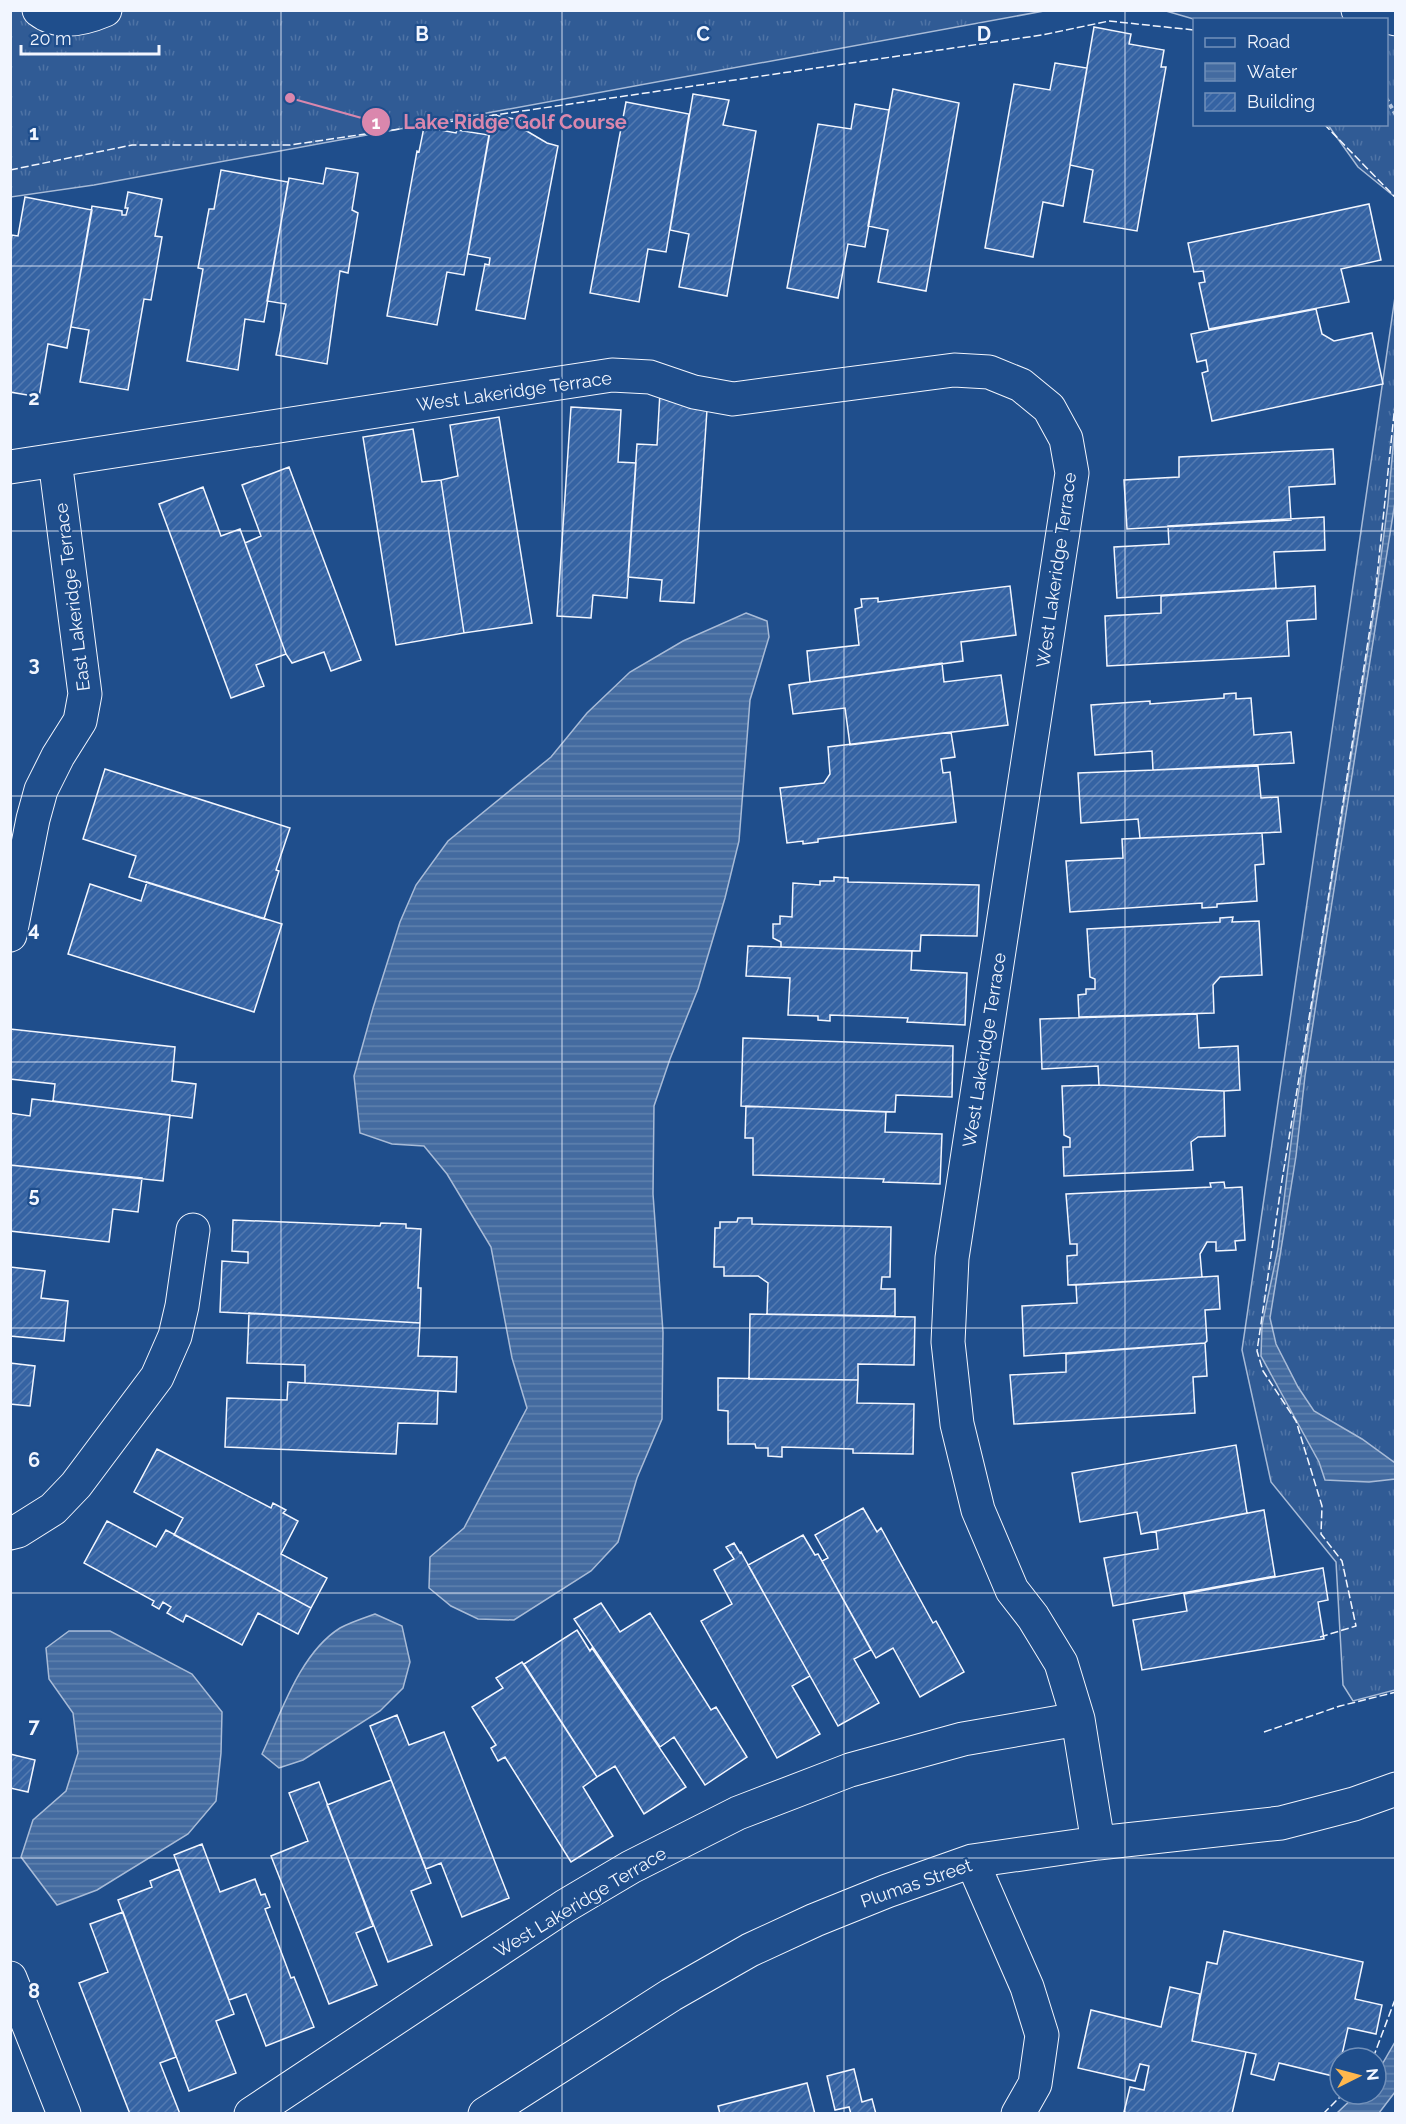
<svg xmlns="http://www.w3.org/2000/svg" width="1406" height="2124" viewBox="0 0 1406 2124" font-family="Raleway,sans-serif">
  <defs>
    <pattern id="grass-tufts" width="24" height="20" patternUnits="userSpaceOnUse" patternTransform="scale(1.5)"><rect width="24" height="20" fill="#305b95"/><path d="M3 7l-1-3M5 7V3M7 7l1-3M15 17l-1-3M17 17v-4M19 17l1-3" fill="none" stroke="#4e73a5"/></pattern>
    <pattern id="water-rules" width="6" height="5" patternUnits="userSpaceOnUse" patternTransform="scale(1.5)"><rect width="6" height="5" fill="#446ba0"/><path d="M0 2.5h6" fill="none" stroke="#5f81ae"/></pattern>
    <pattern id="building-hatch" width="6" height="6" patternUnits="userSpaceOnUse" patternTransform="scale(1.5)"><rect width="6" height="6" fill="#3563a3"/><path d="M-1 1l2-2M0 6l6-6M5 7l2-2" fill="none" stroke="#537ab1"/></pattern>
  </defs>
  <rect width="100%" height="100%" fill="#1f4e8c"/>
  <path fill="url(#grass-tufts)" stroke="#a8bbd7" stroke-width="1.5" d="M10,11H1044L94,185L11,197Z
    M1166,11H1395V197L1358,167L1328,125L1386,124V20H1197Z
    M1395,297V1690L1353,1701L1343,1685L1336,1562L1271,1482L1242,1350Z"/>
  <path fill="url(#water-rules)" stroke="#a8bbd7" stroke-width="1.5" d="M1395,397V502L1316,1004L1305,1076L1296,1156L1270,1318L1276,1344L1298,1387L1314,1411L1362,1439L1395,1463V1479L1369,1482L1325,1480L1319,1462L1261,1356L1262,1325L1278,1249L1293,1127L1374,611L1388,503L1395,426Z
    M746,613L767,621L769,637L750,700L739,841L725,898L698,989L670,1059L654,1106L653,1194L663,1332L662,1419L637,1478L618,1542L591,1571L514,1620L478,1619L451,1606L429,1588L430,1557L464,1528L527,1408L512,1358L491,1247L447,1174L424,1146L392,1144L360,1133L354,1076L373,1008L400,922L416,885L448,841L551,757L587,713L630,672L683,641Z
    M375,1614L402,1626L410,1662L403,1688L380,1711L303,1760L279,1768L262,1754C281,1713 300,1653 340,1628C351,1622 364,1618 375,1614Z
    M69,1631H110L192,1674L222,1712L221,1753L216,1801L188,1834L97,1890L57,1905L21,1857L33,1820L66,1791L78,1753L73,1713L49,1679L46,1648Z
    M1395,2042V2092L1379,2113H1337L1357,2094H1376V2075Z"/>
  <path fill="url(#building-hatch)" stroke="#f2f6ff" stroke-width="1.5" d="M1094,27L1131,34L1129,44L1164,50L1161,67H1166L1137,231L1084,222L1093,170L1070,165Z
    M1055,63L1087,68L1063,206L1043,202L1033,257L985,248L1014,84L1050,90Z
    M893,89L959,103L926,291L878,282L888,230L868,226Z
    M693,94L729,100L723,125L756,131L727,296L679,287L689,234L670,230Z
    M626,102L689,114L666,252L648,249L639,302L590,293Z
    M855,104L889,110L865,247L848,244L838,298L787,288L818,124L851,129Z
    M493,115L526,121L525,130L547,143L558,146L525,319L476,310L485,264L489,265L490,258L468,254Z
    M424,127L456,133L457,130L489,135L464,275L447,272L437,325L387,316L417,151L419,152Z
    M326,168L358,173L352,210L358,213L348,273L340,271L327,364L276,355L286,304L267,301L289,178L323,184Z
    M221,170L288,182L264,322L245,319L238,370L187,361L203,269L198,268L209,209H214Z
    M128,192L162,199L155,236L162,237L151,300L144,299L128,390L80,382L89,330L71,327L92,206L122,211V215H126L128,208H125Z
    M25,197L92,210L67,348L48,344L39,397L10,392V246L12,235L18,236Z
    M1369,204L1381,260L1341,269L1349,302L1209,329L1199,283L1205,282L1203,271L1194,272L1188,243Z
    M1316,309L1322,334L1334,341L1372,333L1383,384L1212,421L1202,373L1208,371L1206,360L1197,362L1191,334Z
    M660,392L708,395L694,603L660,601L662,580L628,577L637,444L657,445Z
    M571,407L621,410L618,462L636,463L627,598L593,595L591,618L557,616Z
    M499,417L532,623L464,633L441,480L458,476L450,425Z
    M413,429L422,482L441,480L464,633L396,645L363,437Z
    M1333,449L1335,484L1289,487L1291,520L1127,529L1124,480L1179,477V457Z
    M289,467L361,660L331,671L324,652L292,663L286,654L245,543L261,536L242,485Z
    M203,487L221,536L240,529L286,654L256,665L264,686L231,698L159,504Z
    M1324,517L1325,550L1274,552L1276,588L1117,598L1114,547L1169,544L1168,526Z
    M1010,586L1016,635L961,642L963,661L810,682L807,651L859,645L855,609L862,607L861,599L878,598V602Z
    M1315,586L1316,619L1287,621L1289,656L1107,666L1105,616L1161,613V596Z
    M942,663L944,682L1001,675L1008,725L850,745L845,708L793,714L789,685Z
    M1236,693V699L1251,698L1254,735L1291,732L1294,763L1153,770L1152,751L1095,755L1091,705L1150,701V704L1224,698V694Z
    M951,732L955,757L941,759L943,773L950,772L956,822L818,839V842L803,844V841L787,843L780,788L824,783L830,774L828,747Z
    M1258,766L1261,798L1278,797L1281,832L1140,838L1138,819L1081,823L1078,773Z
    M105,769L290,828L276,870L279,871L264,919L129,877L136,856L83,839Z
    M1262,833L1264,864L1255,865L1257,901L1217,904V907L1202,908V903L1070,912L1066,861L1123,858L1122,839Z
    M834,877L848,878V882L979,885L977,936L921,935L920,951L781,947V942L773,938V924H780V916L792,917L793,883L820,885V881H834Z
    M147,882L282,924L254,1012L68,954L90,884L141,901Z
    M1233,917L1232,922L1259,921L1262,975L1220,977L1213,985L1214,1013L1079,1017L1078,995L1086,994V989H1095V979L1090,977L1087,929L1220,922V918Z
    M748,946L912,951L911,970L967,973L965,1025L907,1022L908,1018L830,1015V1021L818,1020V1016L788,1015L790,978L746,976Z
    M1197,1014L1199,1048L1238,1046L1240,1090L1224,1091L1099,1085L1098,1066L1042,1069L1040,1019Z
    M10,1029L175,1047L172,1081L196,1084L192,1118L53,1101L55,1084L10,1079Z
    M743,1038L953,1046L952,1097L896,1095L895,1112L741,1106Z
    M1099,1085L1224,1091L1225,1136L1198,1137L1191,1142L1193,1170L1064,1176L1063,1147H1070V1138L1064,1135L1062,1086Z
    M32,1099L170,1115L163,1181L10,1165V1113L30,1116Z
    M746,1106L886,1112L885,1132L942,1134L940,1184L883,1182L884,1179L753,1175V1138H745Z
    M10,1165L142,1178L138,1212L113,1209L109,1242L10,1231Z
    M1224,1182L1225,1188L1242,1187L1245,1240L1235,1241L1236,1250L1216,1251V1242H1207L1200,1254L1202,1277L1068,1285L1067,1256L1077,1255V1244H1070L1066,1194L1211,1187L1210,1183Z
    M738,1218H752V1224L891,1227L890,1277H882L881,1289H895V1316L767,1314L768,1283L758,1276H724V1267H714L715,1228H720V1222H737Z
    M233,1220L380,1226L381,1223L406,1224V1228L421,1229L418,1288H421L420,1323L220,1312L222,1261L248,1263V1252L232,1251Z
    M10,1267L45,1271L41,1298L68,1301L64,1341L10,1336Z
    M1218,1276L1220,1309L1205,1310L1207,1341L1205,1343L1024,1356L1022,1306L1077,1303L1076,1285Z
    M249,1313L420,1323L418,1356L457,1357L456,1392L305,1383V1365L247,1363Z
    M750,1314L915,1317L914,1365L858,1364V1380L749,1379Z
    M1205,1343L1207,1376L1193,1377L1195,1413L1014,1424L1010,1375L1066,1372V1354Z
    M10,1363L35,1366L30,1406L10,1404Z
    M718,1378L858,1380L857,1403L914,1404L913,1454L853,1453V1449L782,1447V1457L768,1456V1448H756L755,1444H728V1411L718,1410Z
    M288,1382L438,1391L437,1424L398,1423L396,1454L225,1447L227,1398L287,1400Z
    M1236,1445L1247,1513L1141,1534L1137,1512L1080,1522L1072,1473Z
    M157,1449L271,1508L273,1503L286,1510L283,1513L298,1521L281,1554L327,1578L311,1608L174,1535L183,1518L134,1492Z
    M863,1508L877,1532L881,1528L933,1623L936,1621L964,1672L920,1697L893,1648L876,1658L822,1561L828,1558L815,1535Z
    M1264,1510L1275,1576L1113,1606L1104,1558L1158,1549L1156,1531Z
    M107,1521L156,1547L166,1530L311,1608L298,1634L258,1613L242,1645L186,1615L183,1622L167,1613L171,1607L163,1602L159,1609L152,1605L154,1601L84,1563Z
    M803,1535L815,1555L818,1554L871,1650L854,1659L879,1703L838,1726L748,1565Z
    M734,1543L740,1553L741,1552L810,1676L792,1686L820,1734L777,1758L701,1621L732,1604L714,1570L734,1559L726,1547Z
    M1323,1568L1328,1600L1318,1602L1324,1639L1142,1670L1133,1620L1187,1611L1184,1594Z
    M601,1603L620,1632L650,1613L711,1710L716,1707L747,1757L705,1785L674,1737L660,1747L574,1619Z
    M577,1630L590,1651L592,1648L686,1787L644,1814L615,1766L597,1777L524,1664Z
    M522,1662L597,1777L583,1787L613,1836L571,1862L505,1757L498,1761L491,1748L496,1745L472,1707L503,1688L496,1678Z
    M397,1715L409,1745L444,1732L509,1898L462,1917L441,1863L426,1869L370,1726Z
    M10,1754L35,1760L28,1792L10,1788Z
    M391,1780L431,1883L411,1891L432,1945L388,1962L327,1805Z
    M319,1782L373,1926L356,1933L377,1985L329,2004L271,1856L308,1841L289,1793Z
    M202,1844L220,1892L255,1879L261,1895L265,1894L270,1907L265,1909L291,1978L294,1977L314,2027L266,2046L246,1994L229,2000L174,1855Z
    M179,1869L234,2014L216,2021L236,2073L189,2091L118,1900L152,1887L150,1881Z
    M123,1912L176,2057L160,2063L180,2114H130L79,1983L108,1972L90,1924Z
    M1224,1931L1363,1962L1355,1999L1382,2005L1376,2034L1348,2028L1337,2077L1279,2063L1274,2080L1251,2074L1256,2054L1192,2041L1207,1962L1217,1964Z
    M1170,1987L1200,1994L1192,2041L1246,2052L1232,2114H1131L1124,2112L1130,2087L1144,2090L1149,2066L1140,2064L1135,2081L1078,2068L1091,2010L1161,2027Z
    M854,2069L862,2102L872,2099L876,2114H851L849,2107L835,2110L827,2076Z
    M807,2083L815,2114H720L718,2106Z"/>
  <g fill="none" stroke-linecap="round" stroke-linejoin="round">
    <defs>
      <path id="minor" d="M39,10C58,25 84,19 105,10
        M1358,10L1396,19
        M10,467L612,375L650,377L694,392L733,399L954,370L989,372L1021,385L1049,408L1066,439L1072,473L952,1258L948,1342L957,1424L978,1510L1012,1590L1033,1617L1061,1663L1078,1719L1098,1843
        M10,935L33,819L41,790L58,756L80,721L85,694L55,460
        M10,1533L18,1531L53,1509L76,1485L157,1377L175,1336L182,1306L193,1230
        M972,1861L1027,1987L1042,2035L1035,2084L1018,2114
        M10,1978L64,2114
        M251,2114L565,1906L631,1867L738,1813L850,1770L963,1739L1078,1719
        M485,2114L671,1995L750,1950L815,1920L887,1891L972,1861L1098,1843L1281,1823L1354,1804L1396,1789"/>
    </defs>
    <use href="#minor" stroke="#f2f6ff" stroke-width="35"/>
    <path stroke="#b3c4dc" stroke-width="4" stroke-dasharray="4.5 3" stroke-linecap="butt" d="M1386,98L1396,115"/>
    <use href="#minor" stroke="#1f4e8c" stroke-width="33"/>
    <path stroke="#f2f6ff" stroke-width="1.5" stroke-dasharray="8 3" stroke-linecap="butt" d="M1324,124L1396,198
      M10,170L132,145H290L1042,35L1109,21L1194,30
      M1320,1637L1356,1626L1342,1561L1321,1534L1322,1506L1296,1421L1263,1371L1257,1351L1282,1180L1318,964L1375,596L1396,395
      M1264,1732L1340,1706L1396,1692
      M1373,2058L1396,1997
      M1323,2114L1343,2094"/>
  </g>
  <path fill="none" stroke="#f2f6ff" stroke-width="1.5" stroke-opacity="0.55" d="M281,10V2114M562,10V2114M844,10V2114M1125,10V2114M10,266H1396M10,531H1396M10,796H1396M10,1062H1396M10,1328H1396M10,1593H1396M10,1858H1396"/>
  <g text-anchor="middle" dominant-baseline="central" stroke-width="4.5" stroke-linejoin="round" paint-order="stroke">
    <g font-size="18" fill="#f2f6ff" stroke="#1f4e8c">
      <text transform="translate(514 391) rotate(-8)">West Lakeridge Terrace</text>
      <text transform="translate(1056 570) rotate(-82)">West Lakeridge Terrace</text>
      <text transform="translate(72 597) rotate(-97)">East Lakeridge Terrace</text>
      <text transform="translate(984 1050) rotate(-81)">West Lakeridge Terrace</text>
      <text transform="translate(916 1883) rotate(-19)">Plumas Street</text>
      <text transform="translate(580 1902) rotate(-31)">West Lakeridge Terrace</text>
    </g>
  </g>
  <g font-size="20" text-anchor="middle" font-weight="bold" fill="#f2f6ff" stroke="#1f4e8c" stroke-width="4.5" stroke-linejoin="round" paint-order="stroke">
    <text x="422" y="41">B</text>
    <text x="703" y="41">C</text>
    <text x="984" y="41">D</text>
    <text x="34" y="140">1</text>
    <text x="34" y="405">2</text>
    <text x="34" y="671">3</text>
    <text x="34" y="936">4</text>
    <text x="34" y="1202">5</text>
    <text x="34" y="1467">6</text>
    <text x="34" y="1733">7</text>
    <text x="34" y="1998">8</text>
  </g>
  <path fill="none" stroke="#da87ad" stroke-width="2" d="M290 98L376 122"/>
  <g fill="#da87ad" stroke="#1f4e8c" stroke-width="2">
    <circle cx="290" cy="98" r="6"/>
    <circle cx="376" cy="122" r="15"/>
  </g>
  <g font-size="18" text-anchor="middle" font-weight="bold" fill="#fff">
    <text x="376" y="129">1</text>
  </g>
  <g font-size="20" text-anchor="middle" font-weight="bold" fill="#da87ad" stroke="#1f4e8c" stroke-width="4.5" stroke-linejoin="round" paint-order="stroke">
    <text x="515" y="129">Lake Ridge Golf Course</text>
  </g>
  <rect width="1406" height="2124" fill="none" stroke="#f2f6ff" stroke-width="24"/>
  <rect x="1193" y="18" width="195" height="108" fill="#1f4e8c" stroke="#7391ba" stroke-width="1.5"/>
  <rect x="1205" y="38" width="30" height="9" fill="#1f4e8c" stroke="#7391ba" stroke-width="1.5"/>
  <text x="1247" y="48" font-size="18" fill="#f2f6ff">Road</text>
  <rect x="1205" y="63" width="30" height="18" fill="url(#water-rules)" stroke="#7391ba" stroke-width="1.5"/>
  <text x="1247" y="78" font-size="18" fill="#f2f6ff">Water</text>
  <rect x="1205" y="93" width="30" height="18" fill="url(#building-hatch)" stroke="#7391ba" stroke-width="1.5"/>
  <text x="1247" y="108" font-size="18" fill="#f2f6ff">Building</text>
  <g transform="translate(1358 2076) rotate(84)"><circle r="28" fill="#1f4e8c" stroke="#7391ba" stroke-width="1.5"/>
  <path d="M0-4.5L10 22L0 15L-10 22Z" fill="#ffb74d"/>
  <text y="-9" font-size="16" font-weight="bold" text-anchor="middle" fill="#f2f6ff">N</text>
  </g>
  <path d="M21 45v9h138v-9" fill="none" stroke="#f2f6ff" stroke-width="3"/>
  <text x="30" y="45" font-size="18" fill="#f2f6ff" stroke="#1f4e8c" stroke-width="4.5" paint-order="stroke">20 m</text>
</svg>
